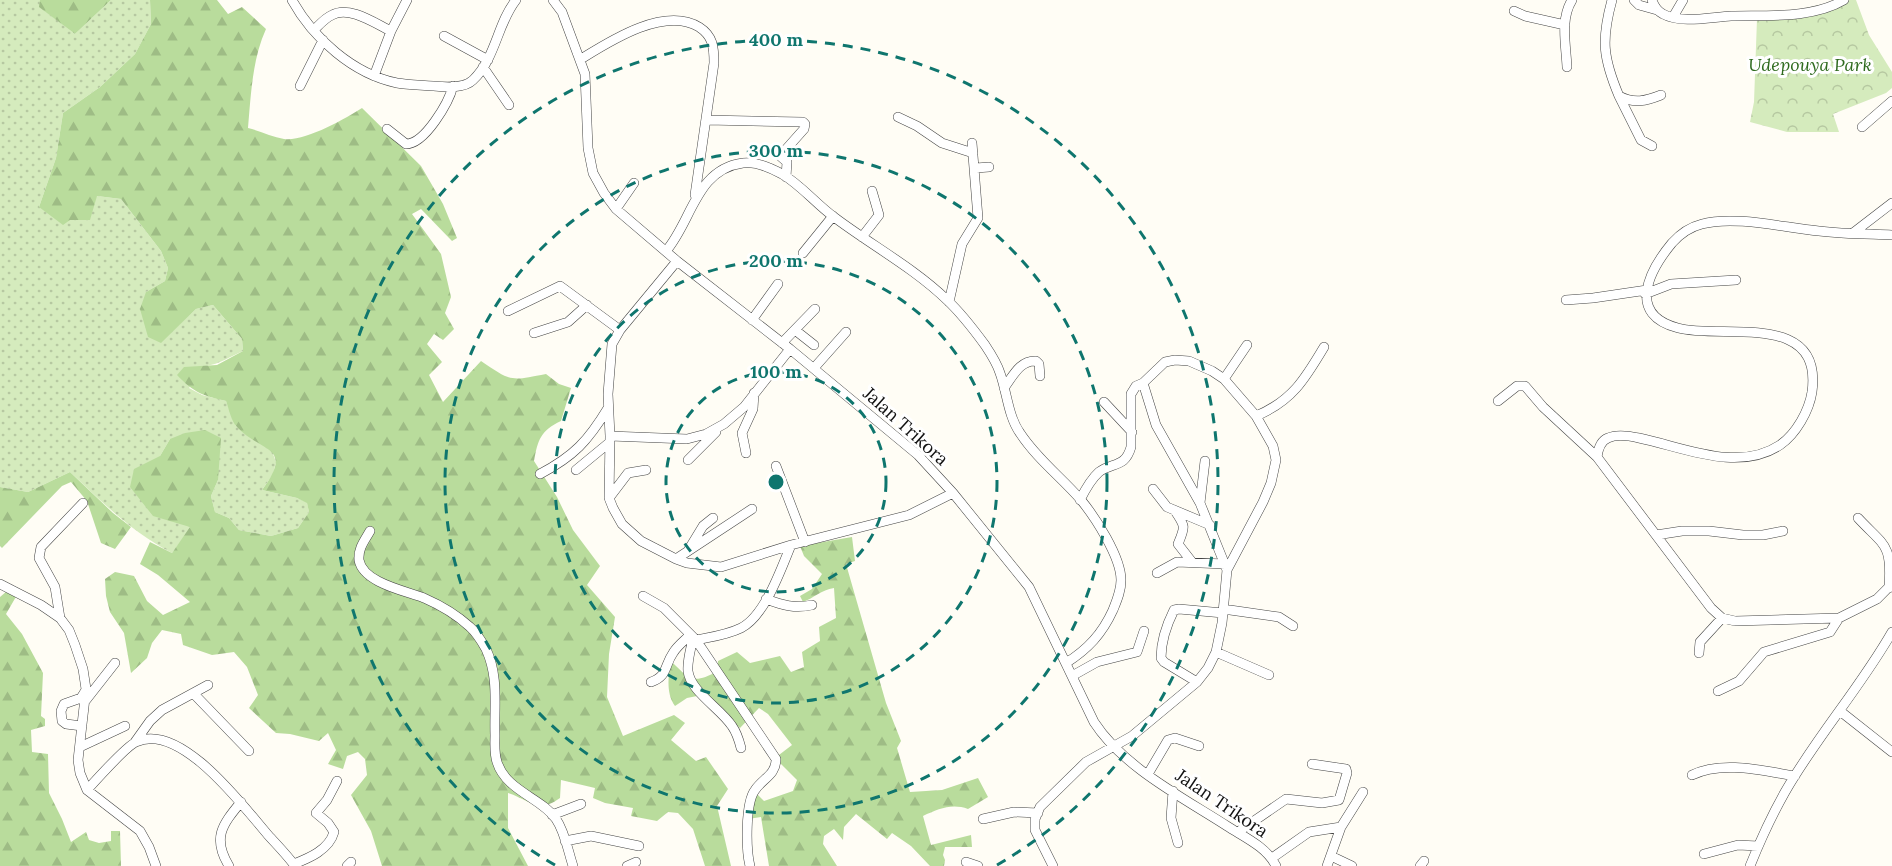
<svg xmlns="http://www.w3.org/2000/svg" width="1892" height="866" viewBox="0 0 1892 866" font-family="Lora,serif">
  <defs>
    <pattern id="grass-dots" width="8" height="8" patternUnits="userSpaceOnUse" patternTransform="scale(1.5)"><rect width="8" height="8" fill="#d5ebbd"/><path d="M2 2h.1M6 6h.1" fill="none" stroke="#b6c8a1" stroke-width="1.8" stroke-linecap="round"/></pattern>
    <pattern id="forest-firs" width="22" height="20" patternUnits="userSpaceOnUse" patternTransform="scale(1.5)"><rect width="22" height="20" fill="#b9dc9c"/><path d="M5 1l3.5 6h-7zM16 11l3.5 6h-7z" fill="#9ebc85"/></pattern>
    <pattern id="park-crowns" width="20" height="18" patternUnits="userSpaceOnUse" patternTransform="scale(1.5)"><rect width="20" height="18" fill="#d5ebbd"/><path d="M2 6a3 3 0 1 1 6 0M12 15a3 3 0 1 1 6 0" fill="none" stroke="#b6c8a1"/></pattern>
  </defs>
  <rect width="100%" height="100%" fill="#fffdf5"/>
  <path fill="url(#grass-dots)" d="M0,0H40V7L75,34L111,0H150L151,24L135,54L100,87L63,113L56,158L39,207L97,196L121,199L161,251L168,268L165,281L146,292L161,342L196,309L213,305L242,339L243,351C230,357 219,364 206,366L189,388L202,395L226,401L236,426L272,451L276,462L273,474L262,490L297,498L307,502L309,512L298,528L271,536L239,530L229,518L215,512L211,496L218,480L170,439L160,456L191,527L172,553C133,533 102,502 70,472L28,492L0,487Z"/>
  <path fill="url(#forest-firs)" d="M40,0H111L75,34L39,7Z
    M150,0H217L228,14L242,7L266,29C252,60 251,95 248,128C260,131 272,137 284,139C304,142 345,119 362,108L421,166L443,204L457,238L452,241L421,209L412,214L441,254L451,297L445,313L454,329L443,340L434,334L427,344L442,362L429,375L443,402L481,361C512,382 510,381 546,374L559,384L571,388L561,421C540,431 538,440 534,461L557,497L573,530L600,566L587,585L615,617L609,654L607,697L623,736L674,715L685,723L671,740L696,761L706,757L728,789L717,806L731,866H705L693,829L678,813L668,812L657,821L631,816L633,808L605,803L593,798L595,788L561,780L560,798C538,814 530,800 508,793V828L528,866H382L371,831L351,795L367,775L365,759L358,752L347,756L343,769L328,764L336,750L328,733L319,741L290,734L276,733L249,708L258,695L247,667L234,652L212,655L183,645L181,634L162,630L152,643L147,658L131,673L124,633L110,612L106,596L105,579L115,572L134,576L147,601L163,615L190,602L158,575L140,564L150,542L172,553L190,527L153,516L130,487L134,469L160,456L170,439L185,433L205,430L221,438L218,480L211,496L215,512L229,518L239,530L271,536L298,528L309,512L307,503L297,498L262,490C295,445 261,453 237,427C231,421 229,409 226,401C204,396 194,393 177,375L184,367L217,365L243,351L242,339L213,305L196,309L161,343L148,337L140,309L146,292L165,281L168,268L161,251L121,199L97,196L90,220H70L63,225L39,207L56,158L63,113L100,87L135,54L151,24Z
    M70,472L113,513L131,527L115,549L101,543L87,501L71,482L62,486L2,548L0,546V487L28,492Z
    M852,537L855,561L846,564L886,703L901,741L897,748L910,792L942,790L978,778L988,797L968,809C952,803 938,809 923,816L931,845L971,835L972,847H945L943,855L945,860L944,866H930L911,846L892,833L887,839L856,814L844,827L843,840L834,829L824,836L823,844L837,866H769L761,817L748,819L752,789L764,801L793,791L797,780L775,758L792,745L768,714L759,708L740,728L702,695L687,698L675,706C666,694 668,676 671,661C691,681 693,684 718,671V661L737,652L750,663L780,656L791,672L804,667L802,652L820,641L819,627L836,618L834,588C821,590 814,598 803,602L800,596L812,589L822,574L804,556L800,546Z
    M7,591L17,595L6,614L22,634L43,673L41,716L45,719V726L31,730L32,752L48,754L49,793L62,819L71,842L86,832L89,840L99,843L111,841V831H120L121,866H0V597Z"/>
  <path fill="url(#park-crowns)" d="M1842,0H1856L1869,35L1892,72V88L1886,93L1833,114L1839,132H1787L1750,122L1754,102L1757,19Z"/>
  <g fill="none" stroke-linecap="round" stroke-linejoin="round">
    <defs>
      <path id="minor" d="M292,0C313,38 353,74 397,83C409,85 421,85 433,86C444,87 464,89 473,80C496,58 497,24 516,0
        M553,0L562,12L585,74L588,148L593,173L604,193L616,209L677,261L790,349L918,455L953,493L1029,587L1094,722C1123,767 1182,797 1227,826C1244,837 1267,847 1276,866
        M1612,0C1601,40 1603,58 1619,96C1634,104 1646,101 1661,95
        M1634,0L1639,5L1657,10
        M1652,0C1654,6 1657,11 1663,14C1681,24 1711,17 1731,16C1767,15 1812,19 1844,0
        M1514,11L1525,16L1565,25
        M1673,17L1683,0
        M314,30C319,25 325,18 332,15C349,5 376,24 391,31
        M444,36L488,60
        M581,59C610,41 664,6 699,27C713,36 714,47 714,63L695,195
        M483,67L509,105
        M1567,67C1566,45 1560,19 1572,0
        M374,76L391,31L407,0
        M300,86L323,40
        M1619,96L1641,140L1652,146
        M898,117L917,126L942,143L973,153
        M707,120L803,122L805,124L804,129L780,156L787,162L786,177
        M1862,127L1892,101
        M387,129L406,144C425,144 449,102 453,86
        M976,168L989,167
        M616,209L634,183
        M1853,233L1892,203
        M1892,235C1868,234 1843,234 1819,231C1785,228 1735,215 1702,224C1690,227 1680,234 1672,243C1648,272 1627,315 1678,328C1723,340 1823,310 1812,392C1809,411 1796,434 1780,445C1738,473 1683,447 1639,438C1630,436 1616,434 1608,438C1600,441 1598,450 1597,457L1711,608L1722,618L1735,621L1839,618L1877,599L1892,584
        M862,237L879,215L872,191
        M666,251C692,221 696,169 743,163C756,161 771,168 782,174C801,185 816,204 834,217C871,245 914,268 947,300C961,313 974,330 985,345C991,354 997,363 1000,373C1007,392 1008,416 1020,433C1037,459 1061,477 1081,500C1095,517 1121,557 1121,580C1121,591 1117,600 1113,610C1102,634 1088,649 1066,663
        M803,253L833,216
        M677,261L620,330L612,344L608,394L610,436L609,498L613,508L622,524L641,541L676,559L687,563L721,567L791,545L909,515L953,493
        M1645,294L1671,284L1736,280
        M1566,300L1593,298L1647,290
        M949,302L962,244L978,218L972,143
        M508,311L560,286L620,330
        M752,320L778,284
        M795,330L814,345
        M534,333L568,322L587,305
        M782,343L815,309
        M814,368L846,332
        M1224,379L1247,345
        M1143,383L1156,425L1200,503L1227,570
        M1004,388C1013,376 1020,360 1036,361L1039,364L1040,376
        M1498,401L1517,386H1525L1543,407L1597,457
        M1104,402L1132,432
        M1256,416C1292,401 1305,379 1324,347
        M610,436L687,439L706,434L724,424L744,407L790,349
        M746,453L742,433L753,409L754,393
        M688,460L716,432
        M776,466L805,542
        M576,470L610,442
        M540,474C574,456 588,441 608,408
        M1153,489L1167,507L1210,525
        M609,498L628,473L646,470
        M1200,503L1205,461
        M1175,511C1186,527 1185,527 1178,544L1192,562
        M1858,518C1885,547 1892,543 1889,588
        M370,531C365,540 358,548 359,560C363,583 406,591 424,598C440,605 457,615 470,627C477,633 482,642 486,649C499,677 494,705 495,735C495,744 494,753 497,762C506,791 542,798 556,819C565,832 568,851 573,866
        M1656,535L1682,531H1709L1743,535H1763L1783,531
        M689,549L703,526L713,518
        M676,559L752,509
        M1157,573L1177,562L1225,564
        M0,584L41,605L60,618L69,630L75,645L83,669L86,689L78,760L80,773L87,790
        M643,596L664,608L696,640L776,759C776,775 763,778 755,790C745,803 746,850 750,866
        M766,599C782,605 795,609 812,605
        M1223,609L1279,617L1293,626
        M60,618L55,587L39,558L41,547L83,503
        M693,638C691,648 687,661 688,671C690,691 721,709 732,726C737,733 739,740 741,748
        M696,640C711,637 727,635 741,628C765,616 781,569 791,545
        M1216,652L1269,675
        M1699,653L1700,642L1722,618
        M1072,676L1097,662L1137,652L1144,631
        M651,682C668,676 664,666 673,653C677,646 684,641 690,635
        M1197,682L1164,662L1161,658C1161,642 1167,624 1174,610L1179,609L1223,613
        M1718,691L1739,681L1764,652L1830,632L1839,618
        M193,693L249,751
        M86,700L115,663
        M1840,711L1892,752
        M82,726L66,724L62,721L61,711L64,704L81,698L86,690
        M135,742L150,721L162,710L208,685
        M80,747L125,726
        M1148,774L1168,740L1175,738L1199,746
        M1692,775C1722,760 1764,771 1795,776
        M1173,791L1171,818L1178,843
        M552,815L581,804
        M983,819L1014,812L1038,813
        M1238,832L1286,799L1322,803L1339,800L1347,773L1346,769L1312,764
        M565,841L591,836L639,846
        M1704,854L1738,845L1758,846
        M1331,856L1352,866
        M1272,858L1309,832L1341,827
        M966,862L978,866
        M294,864C309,858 329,850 334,832L328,823L316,813L327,800L337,781
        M156,866L149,847L140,831L87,790C96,780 127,746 136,742C180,721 243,806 268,835C277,845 287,855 295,866
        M229,866C212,838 222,825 241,802
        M347,866L351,862
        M627,866L636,862
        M1053,866L1035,830V819L1040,807L1086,762L1132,736L1197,682L1208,668L1216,652L1222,623L1227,570L1263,502L1271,483L1276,460L1273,446L1256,416L1224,379L1212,371L1189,361L1175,360L1165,362L1143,383L1136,386L1131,394V447C1125,468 1113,462 1099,472C1091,479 1085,490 1080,500
        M1327,866L1341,827L1363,792
        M1420,866L1424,861
        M1750,866C1760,841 1772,815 1785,792C1817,736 1860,688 1892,632"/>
    </defs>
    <use href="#minor" stroke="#444" stroke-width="10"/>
    <use href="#minor" stroke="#fff" stroke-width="9"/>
  </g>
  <g fill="none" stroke="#0f766e" stroke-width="3" stroke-dasharray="10 8">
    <circle cx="776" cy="482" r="110"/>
    <circle cx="776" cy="482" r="221"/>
    <circle cx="776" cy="482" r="331"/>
    <path d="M555 865A442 442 0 1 1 997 865"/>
  </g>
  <g text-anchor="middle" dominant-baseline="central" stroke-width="6" stroke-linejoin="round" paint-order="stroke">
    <g font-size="18" font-style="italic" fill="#2f6b1f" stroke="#fff">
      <text x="1810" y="64">Udepouya Park</text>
    </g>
    <g font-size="18" fill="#111" stroke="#fff">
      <text transform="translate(906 426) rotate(42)">Jalan Trikora</text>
      <text transform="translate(1222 803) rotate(34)">Jalan Trikora</text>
    </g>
  </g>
  <circle cx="776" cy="482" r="9" fill="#0f766e" stroke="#fff" stroke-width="3"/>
  <g font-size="18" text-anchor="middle" font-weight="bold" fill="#0f766e" stroke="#fff" stroke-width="6" stroke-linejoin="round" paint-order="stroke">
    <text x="776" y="46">400 m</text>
    <text x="776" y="157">300 m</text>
    <text x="776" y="267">200 m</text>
    <text x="776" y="378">100 m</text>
  </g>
</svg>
